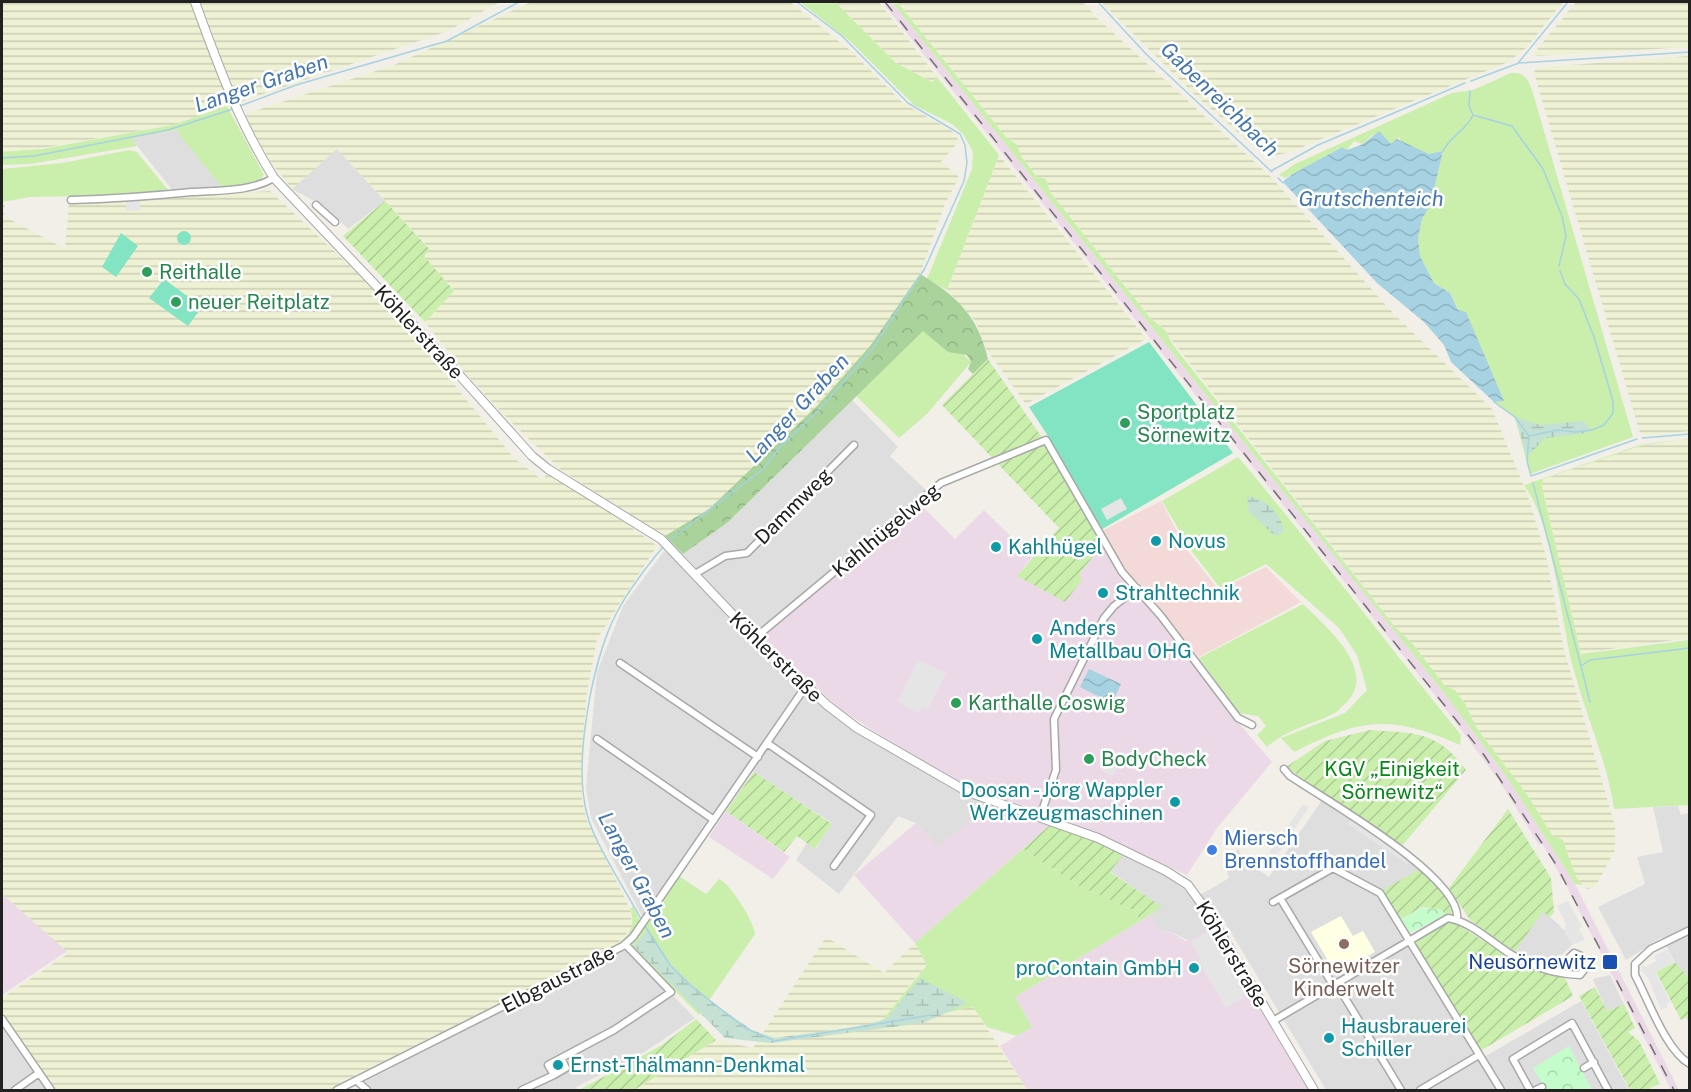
<svg xmlns="http://www.w3.org/2000/svg" width="1691" height="1092" viewBox="0 0 1691 1092" font-family="'Public Sans',sans-serif">
  <defs>
    <pattern id="farmland-rules" width="6" height="5" patternUnits="userSpaceOnUse" patternTransform="scale(1.5)"><rect width="6" height="5" fill="#eef1d3"/><path d="M0 2.5h6" fill="none" stroke="#ccceb5"/></pattern>
    <pattern id="forest-crowns" width="20" height="18" patternUnits="userSpaceOnUse" patternTransform="scale(1.5)"><rect width="20" height="18" fill="#a9d39a"/><path d="M2 6a3 3 0 1 1 6 0M12 15a3 3 0 1 1 6 0" fill="none" stroke="#91b584"/></pattern>
    <pattern id="wetland-marsh" width="20" height="14" patternUnits="userSpaceOnUse" patternTransform="scale(1.5)"><rect width="20" height="14" fill="#c4e1d4"/><path d="M1 5h8M5 5V1M11 12h8M15 12V8" fill="none" stroke="#a8c1b6"/></pattern>
    <pattern id="park-crowns" width="20" height="18" patternUnits="userSpaceOnUse" patternTransform="scale(1.5)"><rect width="20" height="18" fill="#c4fccb"/><path d="M2 6a3 3 0 1 1 6 0M12 15a3 3 0 1 1 6 0" fill="none" stroke="#a8d8ae"/></pattern>
    <pattern id="garden-furrows" width="10" height="10" patternUnits="userSpaceOnUse" patternTransform="scale(1.5)"><rect width="10" height="10" fill="#caeeac"/><path d="M-1 1l2-2M0 10L10 0M9 11l2-2" fill="none" stroke="#adcc94"/></pattern>
    <pattern id="water-waves" width="16" height="10" patternUnits="userSpaceOnUse" patternTransform="scale(1.5)"><rect width="16" height="10" fill="#a6d2e1"/><path d="M0 5q4-4 8 0t8 0" fill="none" stroke="#8fb4c1"/></pattern>
  </defs>
  <rect width="100%" height="100%" fill="#f2efe8"/>
  <path fill="#dfdede" d="M183,129L179,133L225,187L174,192L131,138Z
    M336,148L385,201L348,229L324,206L292,189Z
    M852,400L898,447L890,456L926,490L755,633L683,554L727,523Z
    M664,551L673,556L734,622L824,705L956,788L989,805L938,848L916,823L898,816L839,894L796,860L807,843L816,849L832,823L748,768L643,918L591,818L586,787L597,672L623,606Z
    M1322,800L1422,868L1400,920L1484,1057L1581,1001L1629,1090H1326L1224,921L1190,941L1168,931L1159,932L1150,915L1161,907L1110,871L1123,855L1168,877L1195,898L1229,878L1224,863L1238,849L1244,860L1269,877Z
    M1678,806L1681,815L1689,813V978L1675,962L1662,937L1626,960L1598,907L1645,884L1637,857L1663,852L1653,807Z
    M1543,910L1564,930L1572,945L1549,967L1536,964L1515,952Z
    M626,948L695,1018L643,1053L576,1087L577,1090H370L362,1083Z
    M1610,975L1624,1004L1607,1011L1593,979Z
    M2,1023L48,1090H2Z"/>
  <path fill="#f3d9d7" d="M1161,501L1187,550L1219,590L1266,567L1301,602L1199,657L1142,586L1126,573L1102,531Z"/>
  <path fill="#ebd9e7" d="M882,2H892L1448,698L1506,776L1575,884L1679,1090H1671L1569,891L1542,843L1539,845L1498,779L1441,703Z
    M920,504L955,539L984,510L1032,557L1017,576H1078L1103,544L1230,713L1272,762L1217,828L1187,875L1056,816L973,789L923,762L841,710L763,637Z
    M989,805L1051,824L915,943L854,875L916,823L938,847Z
    M726,811L790,857L773,879L709,837Z
    M2,894L67,951L2,995Z
    M1150,915L1159,932L1168,931L1186,941L1211,928L1309,1090H1027L1000,1046L1032,1027L1015,997Z"/>
  <path fill="#feffe3" d="M1341,916L1353,936L1363,931L1375,952L1336,974L1311,932Z"/>
  <path fill="url(#farmland-rules)" d="M2,2H500L448,31L173,125L13,153L2,152Z
    M531,2H790L852,52L903,103L952,131L959,141L941,162L959,177L944,206L920,274L870,346L817,406L709,509L665,536L561,470L510,421L465,373L425,322L454,290L423,256L430,249L337,149L292,189L270,161L243,115L394,65Z
    M835,2H879L937,77L932,82L896,63Z
    M897,2H1083L1097,18L1269,175L1393,313L1492,409L1528,496L1546,556L1564,650L1615,826V850L1595,887L1587,889L1576,877L1563,840L1552,835L1528,796L1476,727L1466,705L1455,690L1445,687L1412,643L1396,628L1161,326L1150,318L1050,192L1046,179L1037,177L1021,156L1017,145L1005,136Z
    M1101,2H1563L1526,48L1508,62L1290,152L1273,156L1251,144L1196,96Z
    M1576,2H1689V47L1537,56L1534,53Z
    M1689,56V431L1644,436L1640,433L1534,73L1535,69L1544,67Z
    M999,155L1146,339L1026,404L986,349L976,322L947,290Z
    M270,191L381,295L514,458L542,480L547,474L609,511L657,546L597,639L587,693L582,749V799L586,818L630,909L632,927L617,944L327,1090H54L2,1017V998L69,953L2,894V202H5L4,216L65,249L69,202L142,198L149,201L152,199Z
    M1689,439V638L1581,653L1542,487L1543,479L1640,446Z
    M826,937L884,973L915,943L927,965L908,987L973,1007L1027,1090H634L716,1040L753,1048Z"/>
  <path fill="#caeeac" d="M800,2H835L896,63L932,82L937,77L999,155L947,290L927,279L972,169L973,152L963,134L952,124L914,105L851,42Z
    M892,2H897L1005,136L1017,145L1021,156L1037,177L1046,179L1050,192L1150,318L1165,330L1173,345L1396,628L1412,643L1445,686L1455,690L1466,705L1476,727L1528,796L1552,835L1563,840L1576,877L1583,885L1575,884L1506,776L1448,698Z
    M1511,73C1525,73 1527,77 1532,90L1633,437L1530,474L1515,418L1494,402L1504,401L1450,293L1434,283L1420,256L1418,238L1422,219L1430,206L1443,151L1429,154L1401,142L1399,137L1391,145L1379,132L1371,136L1363,144L1354,141L1347,150L1342,147L1285,178L1279,175L1295,164L1452,93L1473,90Z
    M227,106L264,175L256,184L236,187L235,185L233,187L221,186L178,133L181,129L132,138L137,146L30,164L2,165V152L42,149L173,125Z
    M129,150L137,152L169,191L126,195L30,197L2,202V169L62,163Z
    M923,330L948,352H961L971,362L927,414L899,438L856,396Z
    M1689,438L1640,446L1543,479L1542,487L1581,654L1689,640V805L1614,809C1607,760 1585,714 1573,667C1560,618 1553,523 1524,485L1640,445Z
    M1238,457C1315,548 1386,643 1461,735L1460,745C1390,714 1361,718 1294,752L1281,738L1345,713L1367,690L1357,655L1339,628L1266,564L1220,588L1190,549L1162,501Z
    M1303,604C1324,625 1378,669 1347,702C1342,706 1338,712 1333,714C1310,725 1287,729 1267,747L1257,735L1266,726L1258,716L1239,713L1199,658Z
    M1023,849L1079,886L1135,911L1140,921L1015,997L1032,1027L1017,1036L987,1027L973,1007L877,1027L927,965L915,943Z
    M679,876L706,894L719,879C731,884 754,922 755,934L699,1015L630,945Z
    M633,906L640,921L632,935L612,950L333,1090H327L617,944C630,935 636,925 630,909Z
    M1573,957L1579,958L1583,963L1579,971L1565,968Z"/>
  <path fill="url(#forest-crowns)" d="M920,274C957,296 978,316 988,359L973,374L968,369L971,362L967,355L948,352L923,331L727,523L683,554L665,536L709,509L817,406L870,346Z"/>
  <path fill="url(#wetland-marsh)" d="M1515,417L1540,425L1583,421L1592,430L1581,434L1545,438L1527,457Z
    M1247,496C1267,500 1280,511 1284,532L1275,536L1249,512Z
    M648,929L672,966L710,1001L752,1030L775,1038L858,1027L886,1019L920,978L968,1003L923,1023L771,1043L725,1038L634,946Z"/>
  <path fill="url(#park-crowns)" d="M1422,908L1442,910L1445,915L1410,933L1400,920Z
    M1569,1046L1592,1090H1546L1533,1068Z"/>
  <path fill="url(#garden-furrows)" d="M385,201L430,250L424,256L454,291L425,322L343,236Z
    M988,359L1041,436L1103,544L1079,574L1082,580L1065,602L1017,576L1059,528L942,405Z
    M1370,730C1415,733 1438,731 1466,770L1401,847L1286,767L1325,741Z
    M754,772L832,824L815,849L797,836L784,852L726,811Z
    M1508,809L1551,878L1554,912L1549,918L1543,911L1515,952L1470,920L1449,888Z
    M1051,824L1105,845L1123,855L1110,872L1162,907L1140,921L1135,911L1079,886L1023,849Z
    M1422,868L1454,905L1453,913L1445,915L1442,910L1422,907L1400,920L1381,891Z
    M1453,922L1521,964L1543,972L1564,976L1573,996L1480,1051L1414,942L1443,925Z
    M1675,962L1689,978V1024L1686,1017L1681,1020L1656,972Z
    M1595,987L1607,1011L1624,1004L1635,1028L1628,1032L1639,1041L1660,1084L1650,1088L1651,1090H1630L1579,996Z
    M696,1019L716,1040L634,1090H579L662,1045Z"/>
  <path fill="#82e4c2" d="M177 238a7 7 0 1 1 14 0a7 7 0 1 1-14 0Z
    M121,233L138,246L116,277L102,267Z
    M164,279L202,307L188,326L149,298Z
    M1149,342L1233,453L1099,531L1050,439L1029,407Z"/>
  <path fill="#e5e5e5" d="M140,200V210L126,211V201Z
    M1121,498L1127,509L1107,520L1101,509Z
    M918,660L946,673L928,710L922,707L919,713L897,702Z
    M1109,755L1121,760L1113,776L1101,771Z
    M1303,804L1309,807L1268,869L1261,864Z
    M1059,807L1086,820L1084,825L1056,812Z
    M1352,819L1410,860L1407,864L1348,824Z
    M1568,901L1582,926L1579,930L1585,940L1572,945L1564,930L1566,924L1557,906Z
    M1211,929L1247,991L1244,997L1226,1008L1199,962L1200,958L1191,942Z
    M1668,949L1674,962L1655,972L1670,1002L1666,1004L1668,1007L1661,1010L1648,978L1641,970L1642,965L1646,967L1656,961L1654,956Z"/>
  <path fill="url(#water-waves)" d="M1379,131L1391,144L1397,139L1429,154L1443,151L1430,206L1422,219L1418,238L1420,256L1434,283L1450,293L1458,310L1466,312L1504,401L1494,402L1451,362L1444,345L1424,322L1377,283L1283,182C1287,175 1331,154 1342,147L1347,150L1363,144Z
    M1089,669L1121,684L1112,703L1080,687Z"/>
  <g fill="none" stroke-linecap="round" stroke-linejoin="round">
    <path stroke="#a6d2e1" stroke-width="1.5" d="M1098,2L1147,55L1272,172
      M1519,62L1568,2
      M1471,81L1519,63L1690,52
      M240,106L296,85L447,41L519,2
      M1473,115L1512,126L1543,169L1562,216L1566,236L1559,266
      M1443,151C1450,136 1467,130 1473,115L1469,106L1470,91
      M2,158L34,156L168,130L233,109
      M1271,171L1318,145L1465,83
      M1278,178L1283,183
      M1494,402L1515,417L1529,436L1527,461L1531,476L1637,439
      M1529,436L1558,430L1574,432L1592,430L1604,425L1613,413V401L1594,337L1579,299L1565,284L1560,271
      M1642,438L1690,434
      M1533,483L1581,666
      M669,541L764,468L780,447L820,409L873,348L925,268L964,181L967,163L965,145L960,134L908,103L842,36L797,2
      M1590,702L1581,666L1590,660L1690,648
      M641,919C626,891 594,843 587,814C573,762 592,661 616,614C628,591 647,566 663,547
      M645,926L670,965L690,985L745,1028L775,1041L931,1015"/>
    <defs>
      <path id="minor" d="M71,200C112,199 152,196 192,192C221,190 249,192 274,178
        M316,205L335,222
        M695,574L725,556L747,553L854,445
        M755,638L941,483L1046,440L1122,572L1161,616L1238,718L1252,725
        M620,663L758,757
        M597,739L714,820
        M767,743L871,815L834,866
        M1284,769L1290,776C1324,799 1464,878 1457,920
        M1040,817L1056,770L1054,719L1104,618L1114,606L1137,588
        M1280,898L1333,985
        M1273,902L1333,868L1380,893L1501,1090
        M1690,930L1651,949L1635,964V975C1648,999 1666,1051 1690,1064
        M1336,983L1401,1090
        M2,1019L51,1090
        M1273,1021L1448,918C1471,922 1490,941 1509,953C1531,967 1554,974 1580,975L1587,966L1581,956L1574,953L1555,972
        M1584,1068L1594,1062
        M554,1075L566,1068L561,1058
        M357,1081L367,1090
        M15,1090L39,1073
        M337,1090L623,946L633,937L806,686
        M522,1090L554,1075L548,1065L614,1030L671,992L625,944
        M1420,1090L1479,1055
        M1530,1090L1513,1059L1572,1023L1608,1090
        M1536,1090L1542,1087"/>
      <path id="tertiary" d="M195,2C218,65 238,121 274,178L436,349L532,456L548,469L661,539L755,638L827,705L857,728L968,792L1098,838L1166,871L1188,885L1211,917L1314,1090"/>
    </defs>
    <use href="#minor" stroke="#a8a8a8" stroke-width="9"/>
    <use href="#tertiary" stroke="#a8a8a8" stroke-width="10"/>
    <use href="#minor" stroke="#fff" stroke-width="6"/>
    <use href="#tertiary" stroke="#fff" stroke-width="8"/>
    <path stroke="#6f6f6f" stroke-width="1.5" stroke-dasharray="12 12" stroke-linecap="butt" d="M885,2L1484,755L1555,863L1674,1090"/>
  </g>
  <g fill="#2e9e5b" stroke="#fff" stroke-width="2">
    <circle cx="147" cy="272" r="6"/>
    <circle cx="176" cy="302" r="6"/>
    <circle cx="1125" cy="423" r="6"/>
    <circle cx="956" cy="703" r="6"/>
    <circle cx="1089" cy="759" r="6"/>
  </g>
  <g fill="#0f9aa8" stroke="#fff" stroke-width="2">
    <circle cx="1156" cy="541" r="6"/>
    <circle cx="996" cy="547" r="6"/>
    <circle cx="1103" cy="593" r="6"/>
    <circle cx="1037" cy="639" r="6"/>
    <circle cx="1175" cy="802" r="6"/>
    <circle cx="1194" cy="968" r="6"/>
    <circle cx="1329" cy="1038" r="6"/>
    <circle cx="558" cy="1065" r="6"/>
  </g>
  <circle fill="#3f7fe0" stroke="#fff" stroke-width="2" cx="1212" cy="850" r="6"/>
  <circle fill="#8d6e63" stroke="#fff" stroke-width="2" cx="1344" cy="944" r="6"/>
  <rect fill="#1a4fb4" stroke="#fff" stroke-width="2" x="1602" y="954" width="16" height="16" rx="3"/>
  <g text-anchor="middle" dominant-baseline="central" stroke-width="5" stroke-linejoin="round" paint-order="stroke">
    <g font-size="20" fill="#27864d" stroke="#fff" text-anchor="start">
      <text x="159" y="272">Reithalle</text>
      <text x="188" y="302">neuer Reitplatz</text>
      <text x="1137" y="412">Sportplatz<tspan x="1137" dy="23">Sörnewitz</tspan></text>
      <text x="968" y="703">Karthalle Coswig</text>
      <text x="1101" y="759">BodyCheck</text>
    </g>
    <g font-size="20" fill="#212121" stroke="#fff">
      <text transform="translate(419 332) rotate(47)">Köhlerstraße</text>
      <text transform="translate(793 506) rotate(-45)">Dammweg</text>
      <text transform="translate(886 530) rotate(-40)">Kahlhügelweg</text>
      <text transform="translate(776 657) rotate(44)">Köhlerstraße</text>
      <text transform="translate(1232 954) rotate(59)">Köhlerstraße</text>
      <text transform="translate(558 979) rotate(-27)">Elbgaustraße</text>
    </g>
    <g font-size="20" fill="#0d838f" stroke="#fff" text-anchor="start">
      <text x="1168" y="541">Novus</text>
      <text x="1008" y="547">Kahlhügel</text>
      <text x="1115" y="593">Strahltechnik</text>
      <text x="1049" y="628">Anders<tspan x="1049" dy="23">Metallbau OHG</tspan></text>
      <text x="1163" y="790" text-anchor="end">Doosan - Jörg Wappler<tspan x="1163" dy="23">Werkzeugmaschinen</tspan></text>
      <text x="1182" y="968" text-anchor="end">proContain GmbH</text>
      <text x="1341" y="1026">Hausbrauerei<tspan x="1341" dy="23">Schiller</tspan></text>
      <text x="570" y="1065">Ernst-Thälmann-Denkmal</text>
    </g>
    <g font-size="20" fill="#068916" stroke="#fff">
      <text x="1392" y="769">KGV „Einigkeit<tspan x="1392" dy="23">Sörnewitz“</tspan></text>
    </g>
    <g font-size="20" fill="#366cbe" stroke="#fff" text-anchor="start">
      <text x="1224" y="838">Miersch<tspan x="1224" dy="23">Brennstoffhandel</tspan></text>
    </g>
    <g font-size="20" fill="#164399" stroke="#fff" text-anchor="end">
      <text x="1596" y="962">Neusörnewitz</text>
    </g>
    <g font-size="20" fill="#785e54" stroke="#fff">
      <text x="1344" y="966">Sörnewitzer<tspan x="1344" dy="23">Kinderwelt</tspan></text>
    </g>
    <g font-size="21" font-style="italic" fill="#4476af" stroke="#fff">
      <text transform="translate(261 83) rotate(-19)">Langer Graben</text>
      <text transform="translate(1220 99) rotate(44)">Gabenreichbach</text>
      <text x="1371" y="198">Grutschenteich</text>
      <text transform="translate(797 408) rotate(-47)">Langer Graben</text>
      <text transform="translate(637 875) rotate(62)">Langer Graben</text>
    </g>
  </g>
  <rect width="1691" height="1092" fill="none" stroke="#212121" stroke-width="6"/>
</svg>
